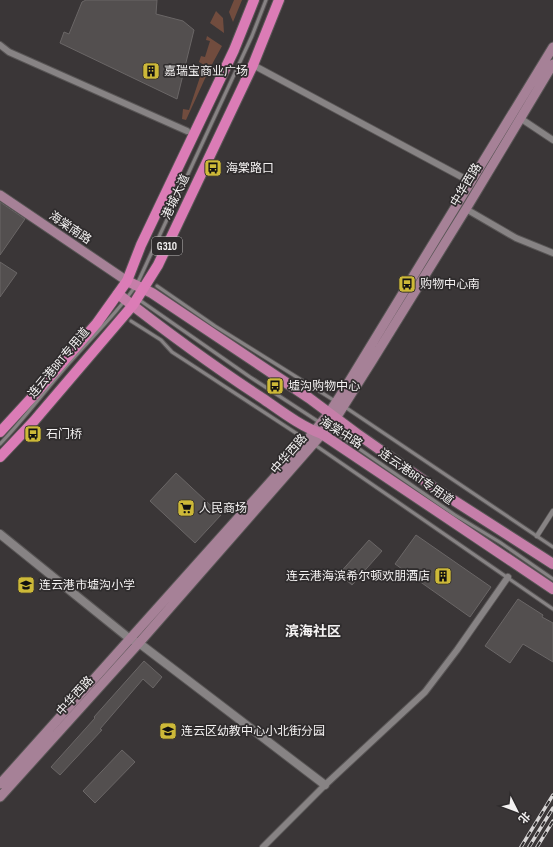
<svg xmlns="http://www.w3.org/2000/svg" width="553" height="847" viewBox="0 0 553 847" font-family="'Sofia Sans Condensed','Noto Sans SC',sans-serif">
  <rect width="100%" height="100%" fill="#3a3637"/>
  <path fill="#714c3e" d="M234,0H242L233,22L229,12Z
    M216,11L223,18L224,33L210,23Z
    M207,36L222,46L210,68L199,62L201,56L205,57L210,41L206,40Z
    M197,65L208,72L186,120L182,119L183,109L189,110L201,74L195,71Z"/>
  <path fill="#534f4f" stroke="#6a6666" d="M86,0H157L156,14L183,21L194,30L177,99L60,43L64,32L69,34L82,2Z
    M0,202L25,219L0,255Z
    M0,262L17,273L0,297Z
    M176,473L221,515L195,543L150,501Z
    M416,535L491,587L470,617L395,564Z
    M369,540L382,551L352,585L339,574Z
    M518,599L543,615L542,617L553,623V662L523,644L510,663L485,646Z
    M144,661L162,677L153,688L143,679L100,729L102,730L60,775L51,767L95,718L94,717Z
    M122,750L135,762L95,803L83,791Z"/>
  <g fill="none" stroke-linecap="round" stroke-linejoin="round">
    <defs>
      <path id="service" d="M157,286L215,326L335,401
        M138,299L250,377L319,422
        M131,321L161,340L172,352L192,365L305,439
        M345,407L553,547
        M329,428L455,515L501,543L553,579
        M0,444C25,418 46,389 70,362C92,337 121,309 138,282L252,36L266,0
        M315,445L553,609"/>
      <path id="pedestrian" d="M537,536L553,511"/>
      <path id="minor" d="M0,45L9,52L187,131
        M253,65L471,182
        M520,118L553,140
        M466,209L516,238L553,253
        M263,847L325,785L425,692L457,650L508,577"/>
      <path id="tertiary" d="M0,534L130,639L139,643L325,785"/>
      <path id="secondary" d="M0,195L127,281
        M0,784L298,451L329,413L342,393L553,47
        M0,797L139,643L336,418L372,361L466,209L553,64"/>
      <path id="primary" d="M127,281L152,293L309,398L356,433L436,489L553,564
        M118,294C164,330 213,366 262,398C281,411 300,426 322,434L553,589"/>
      <path id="trunk" d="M0,432L36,393L97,323L127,281L141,245L234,50L254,0
        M0,457L34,421L133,305L158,265L253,65L279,0"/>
    </defs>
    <use href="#service" stroke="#585555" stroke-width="5"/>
    <use href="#pedestrian" stroke="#585555" stroke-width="6"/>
    <use href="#minor" stroke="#585555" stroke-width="8"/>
    <use href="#tertiary" stroke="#585555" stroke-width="10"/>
    <use href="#secondary" stroke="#585555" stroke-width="11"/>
    <use href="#primary" stroke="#585555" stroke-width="12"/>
    <use href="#trunk" stroke="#585555" stroke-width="12"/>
    <use href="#service" stroke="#878384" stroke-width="3"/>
    <use href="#pedestrian" stroke="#878384" stroke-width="4.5"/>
    <use href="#minor" stroke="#878384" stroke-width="6"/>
    <use href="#tertiary" stroke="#878384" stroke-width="8"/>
    <use href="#secondary" stroke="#a68197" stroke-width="9"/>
    <use href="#primary" stroke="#c67ea9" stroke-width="10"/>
    <use href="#trunk" stroke="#db7cb6" stroke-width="10"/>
    <defs>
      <path id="rail" d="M521,847L553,795
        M529,847L553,808
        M537,847L553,821"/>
    </defs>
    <use href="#rail" stroke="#d6d4d4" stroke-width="3.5"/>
    <use href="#rail" stroke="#2f2c2d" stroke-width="2" stroke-dasharray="6" stroke-linecap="butt"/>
  </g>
  <defs>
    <symbol id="building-square" viewBox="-11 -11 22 22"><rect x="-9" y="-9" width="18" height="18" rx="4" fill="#cdb938" stroke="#2f2c2d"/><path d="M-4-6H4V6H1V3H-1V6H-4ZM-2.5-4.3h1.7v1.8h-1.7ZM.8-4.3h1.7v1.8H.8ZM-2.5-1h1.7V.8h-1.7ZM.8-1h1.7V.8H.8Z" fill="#111"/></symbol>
    <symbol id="bus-square" viewBox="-11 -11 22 22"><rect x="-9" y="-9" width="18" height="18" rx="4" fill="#cdb938" stroke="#2f2c2d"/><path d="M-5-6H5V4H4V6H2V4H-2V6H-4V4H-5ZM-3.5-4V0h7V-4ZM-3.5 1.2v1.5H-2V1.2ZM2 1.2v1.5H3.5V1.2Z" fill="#111"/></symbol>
    <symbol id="supermarket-square" viewBox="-11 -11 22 22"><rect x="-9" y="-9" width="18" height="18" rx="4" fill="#cdb938" stroke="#2f2c2d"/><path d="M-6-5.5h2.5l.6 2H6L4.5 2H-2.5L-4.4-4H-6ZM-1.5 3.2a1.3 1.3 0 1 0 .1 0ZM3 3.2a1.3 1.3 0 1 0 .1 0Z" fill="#111"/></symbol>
    <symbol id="school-square" viewBox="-11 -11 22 22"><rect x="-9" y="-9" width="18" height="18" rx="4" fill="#cdb938" stroke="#2f2c2d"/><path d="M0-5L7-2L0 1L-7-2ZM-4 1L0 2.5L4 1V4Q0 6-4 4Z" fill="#111"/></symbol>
  </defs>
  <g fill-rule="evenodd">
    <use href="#building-square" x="141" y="61" width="20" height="20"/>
    <use href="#bus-square" x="203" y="158" width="20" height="20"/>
    <use href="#bus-square" x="397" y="274" width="20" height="20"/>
    <use href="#bus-square" x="265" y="376" width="20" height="20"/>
    <use href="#bus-square" x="23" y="424" width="20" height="20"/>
    <use href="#supermarket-square" x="176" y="498" width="20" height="20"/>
    <use href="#building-square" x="433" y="566" width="20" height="20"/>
    <use href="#school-square" x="16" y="575" width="20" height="20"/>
    <use href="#school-square" x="158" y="721" width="20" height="20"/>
  </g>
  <g text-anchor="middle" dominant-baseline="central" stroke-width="3.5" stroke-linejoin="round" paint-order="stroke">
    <rect fill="#2f2c2d" stroke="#b9b7b7" stroke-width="1" x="152" y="237" width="30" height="18" rx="3"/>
    <g font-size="11" font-weight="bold" fill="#f4f2f2">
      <text x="167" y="246">G310</text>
    </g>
    <g font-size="12" fill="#f4f2f2" stroke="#2f2c2d" text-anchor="start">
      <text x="164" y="71">嘉瑞宝商业广场</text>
      <text x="226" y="168">海棠路口</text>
      <text x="420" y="284">购物中心南</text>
      <text x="288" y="386">墟沟购物中心</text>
      <text x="46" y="434">石门桥</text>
      <text x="199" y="508">人民商场</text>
      <text x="430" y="576" text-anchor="end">连云港海滨希尔顿欢朋酒店</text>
      <text x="39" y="585">连云港市墟沟小学</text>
      <text x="181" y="731">连云区幼教中心小北街分园</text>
    </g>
    <g font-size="12" fill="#f4f2f2" stroke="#2f2c2d">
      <text transform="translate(466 185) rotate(-59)">中华西路</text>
      <text transform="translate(176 197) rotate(-65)">港城大道</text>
      <text transform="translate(70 228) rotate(34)">海棠南路</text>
      <text transform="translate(59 363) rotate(-50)">连云港BRT专用道</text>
      <text transform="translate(341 433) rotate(32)">海棠中路</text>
      <text transform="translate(289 454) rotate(-49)">中华西路</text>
      <text transform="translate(416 477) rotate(35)">连云港BRT专用道</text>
      <text transform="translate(75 696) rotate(-48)">中华西路</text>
    </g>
    <g font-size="14" font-weight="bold" fill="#f4f2f2" stroke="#2f2c2d">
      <text x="313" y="631">滨海社区</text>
    </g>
  </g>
  <g transform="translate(517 811) rotate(132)" stroke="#2f2c2d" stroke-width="3" paint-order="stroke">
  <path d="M0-3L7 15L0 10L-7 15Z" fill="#f4f2f2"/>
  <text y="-6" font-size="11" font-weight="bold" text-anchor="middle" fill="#f4f2f2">北</text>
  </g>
</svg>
